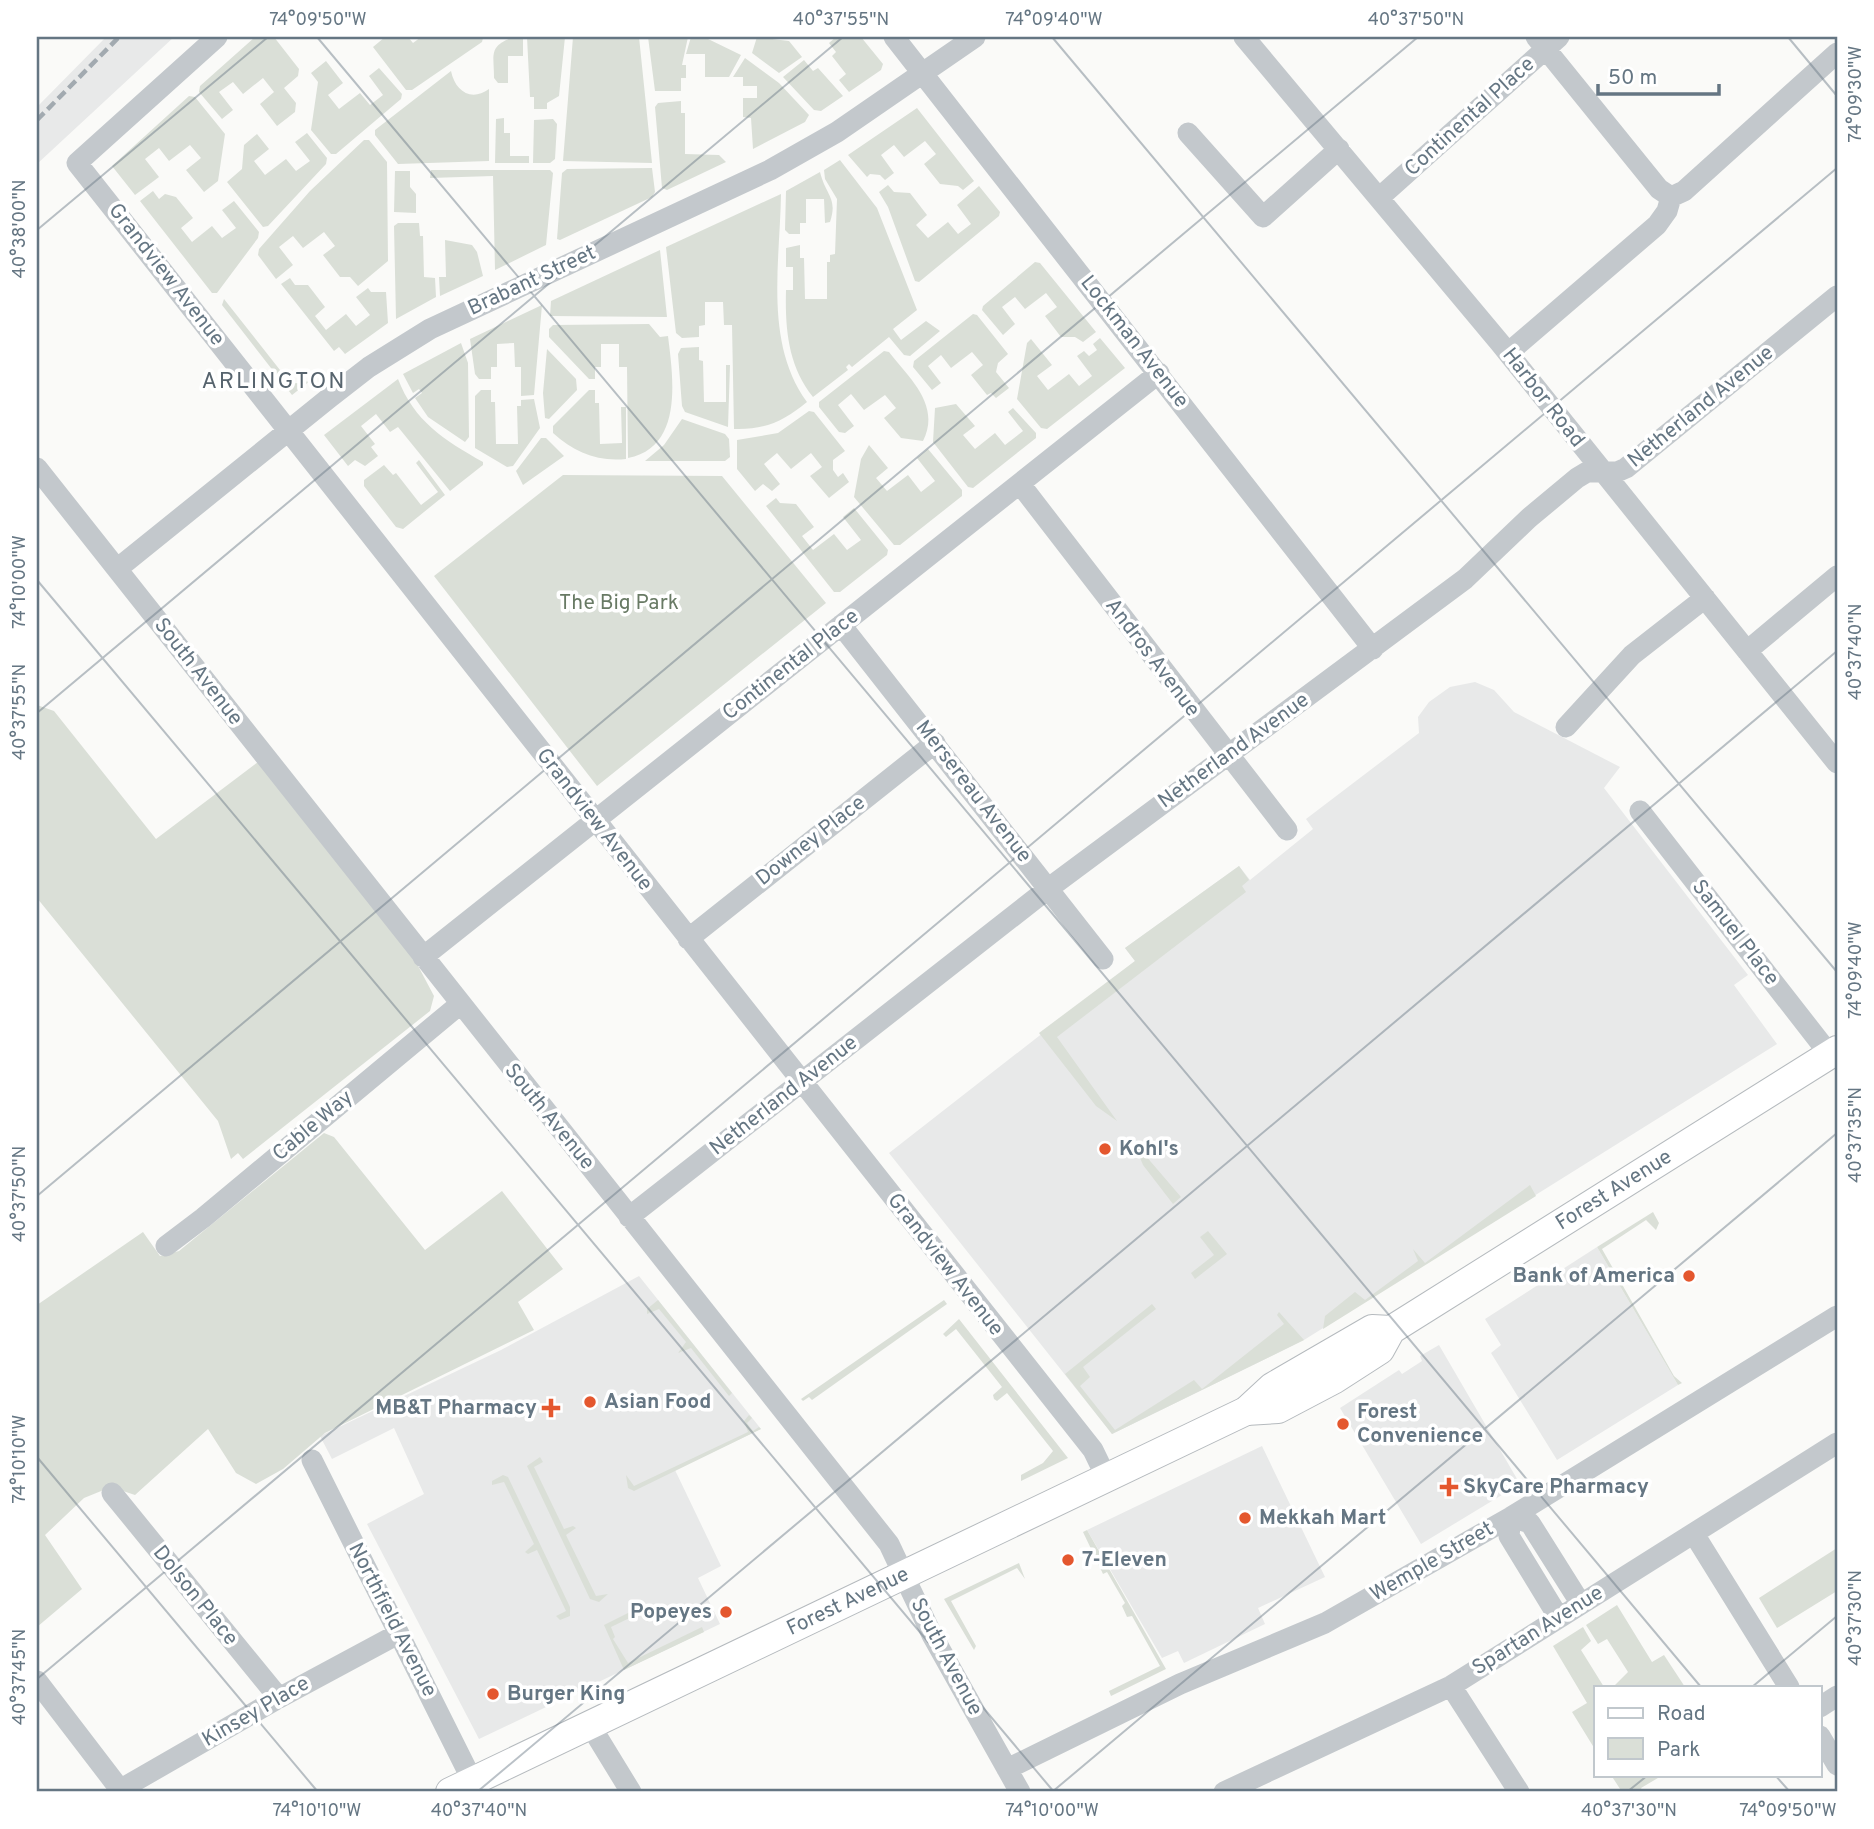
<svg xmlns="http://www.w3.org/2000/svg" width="1874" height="1829" viewBox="0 0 1874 1829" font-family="Overpass,sans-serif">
  <rect width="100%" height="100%" fill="#fafaf8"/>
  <path fill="#e8e9e9" d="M106,37H174L37,164V107Z
    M1475,682L1494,690L1514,712L1620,767L1604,788L1748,975L1734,985L1777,1044L1304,1340L1112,1434L889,1153L1135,961L1125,948L1239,866L1250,880L1313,829L1306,819L1419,733L1418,717L1429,702L1450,687Z
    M1597,1247L1678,1385L1557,1460L1491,1353L1501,1345L1485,1319Z
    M639,1276L761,1429L675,1470L721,1566L698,1578L720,1624L479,1739L367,1524L424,1494L394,1428L332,1459L320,1436L501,1350Z
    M1439,1345L1520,1484L1421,1544L1340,1408L1399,1370L1402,1374L1419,1363L1422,1361L1420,1356Z
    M1262,1446L1325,1577L1258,1608L1265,1624L1184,1663L1178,1651L1162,1658L1087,1530Z"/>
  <path fill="#dadfd7" d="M255,37H274L299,69L298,76L284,88L296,103L295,112L277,126L260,104L274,92L263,78L243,94L233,82L219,92L233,110L222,119L199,92L200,86Z
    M385,37H408L413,43L421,37L483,38L482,42L412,90H406L373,47Z
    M514,37H523V56H508V83H498L494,78C494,54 488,46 514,37Z
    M527,37H565L559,96L547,103V109H534V97H530Z
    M573,37H639L652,163L563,161Z
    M648,37H688L682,65H686V78H681V91H655Z
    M691,37H704L741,55L729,77H705V54H686Z
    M757,37L789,41L802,57L779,73L752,53Z
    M836,37H861L883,64L881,70L849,92L839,80L846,74L832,56L836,52L829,43Z
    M745,58L779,83L809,115L805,122L753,149L751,118L743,117V98H757V86H743V77H733Z
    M804,60L813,71L818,68L843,96L821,111L814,110L783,77Z
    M326,61L343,83L328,95L339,109L360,93L370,105L383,95L369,76L379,68L402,94L401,99L336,154H331L311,130L318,82L311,73Z
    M451,71C455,91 471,102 489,89V161L398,164L375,135V130Z
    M189,96L195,97L225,134L218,181L204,192L186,170L201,158L190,145L169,161L159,148L145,159L159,177L135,195L112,166Z
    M681,101V113H685V154L719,155L726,162L667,190L662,188L655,107L658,103Z
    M917,108L974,181L963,190L958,186L940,184L924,164L936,154L925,141L904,157L894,145L881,155L894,173L885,180L880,175L870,174L867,177L848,155Z
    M504,118V133H510V156H529V163H495L496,119Z
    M553,119L557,124L555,159L550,163H533L534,120Z
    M307,133L327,158L326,164L268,226L263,227L227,182L242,169L244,145L257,134L269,149L254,161L265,175L286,159L296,171L310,161L295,142Z
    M364,140H369L387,162L388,261L358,286L350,277H340L323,255L335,246L324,232L303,248L293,236L279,247L293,265L276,279L258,255L259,249L310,191Z
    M840,160L877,208L917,310L893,329L901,340L926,321L940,331L910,356L904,355L889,337L852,367L849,364L846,367L848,370L813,397C788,366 785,329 786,290H793V267H786V248L800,245V258H804L805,299H827V262H830V255L835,254L837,199L825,179L824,170Z
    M652,168L655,192L652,197L560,240L557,239L562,173L567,169Z
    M431,170H550L553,173L546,245L495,270L493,176L430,178Z
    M395,171H410V187L416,194V213L394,212Z
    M820,172C826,196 838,198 830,222L825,223L824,199H806V223H800V234H789L785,230L786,191Z
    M888,185L894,192L910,193L927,215L916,225L928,238L948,222L958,234L971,224L957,205L979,186L1000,212L999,216L919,282L915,281L888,207L879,192Z
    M153,191L159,199L165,194L176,197L193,218L181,228L192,242L212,226L222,238L236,228L222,210L234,201L259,232L258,238L217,293H212L140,201Z
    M781,194C780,263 764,343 807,402C784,421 765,430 734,429L732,325H724L723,302H705V325L699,326V337L682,338L676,333L666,247Z
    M398,223H419L420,236H423L424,277L435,278L436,297L396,319L394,226Z
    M445,240L472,245L477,252L483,276L440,296L439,277H446Z
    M660,250L667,317L550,316L551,301Z
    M1035,262L1040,263L1096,332L1083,342L1075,337H1061L1045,316L1057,307L1046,293L1025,309L1015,297L1002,307L1015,324L1003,335L982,310L983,306Z
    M290,278L295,285H308L325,307L315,316L326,330L346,314L356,326L370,315L356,297L368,288L371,292H386L388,323L345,354L339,347L334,351L281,284Z
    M224,299L291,384L310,381L292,395L222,305Z
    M542,305L534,395L521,396V367H515L514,343L497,344V367H491V379H479L475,374L470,339Z
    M973,314L977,315L1008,354L998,363L996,372L1009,388L996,398L991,393L987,395L971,375L983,365L972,352L951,368L941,355L928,366L941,383L932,390L913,367L914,361Z
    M649,324L660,337L668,336C673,377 684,447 628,458L627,367H619V344H601V367H595V379H589L549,337V329L553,325Z
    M1100,338L1125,368L1047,429L1041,428L1017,399L1027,343L1031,339L1052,365L1037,376L1048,390L1069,374L1079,386L1092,376L1077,356L1084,351L1089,356L1097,350L1093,344Z
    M461,343L468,363L469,437L465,442L428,417L415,398L422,393L419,389L413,393L403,374Z
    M699,347V360L703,361L704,402H726V365H730L728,427L685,412L682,406L678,354L681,348Z
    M547,349L576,379L577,390L549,419L545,418L543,393Z
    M884,351L889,352C910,379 941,405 923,441L901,438L884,418L896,408L885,395L864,410L851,394L838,405L854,426L845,433L839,432L819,407V402Z
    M398,379C414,421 444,440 483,462V465L450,491L398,427L390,432L376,414L361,426L375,444L371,447L378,456L365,466L355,460L348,466L324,435Z
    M481,390H491V402H495L496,444H518L517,406H521V400L534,399L540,428L513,466L507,467L475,448V396Z
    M589,390H595V403H599L600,444L622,443L621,407H626V459C597,462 574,452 553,433V426Z
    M956,404L975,426L963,435L975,449L995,433L1005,445L1023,431L1008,412L1013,408L1036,433V438L973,488L968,487L933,442L935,408Z
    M809,411L814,412L845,451L833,460V470L838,477L843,473L849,482L829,498L810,476L822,467L811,453L791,469L777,453L764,464L780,484L772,491L763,484L755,491L737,469V440L778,433Z
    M682,419L725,434L729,439L730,457L725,461H645L664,445Z
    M541,438H546L564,456L523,485L516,471Z
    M869,445L888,468L876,478L887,491L908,475L921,492L935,481L917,458L928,449L962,490V496L900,545H894L854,497L861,459Z
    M419,460L445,495L403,529L396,527L364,486V480L384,465L393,475L396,473L421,505L438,492L416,463Z
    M563,475L722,476L826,603L597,786L434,576Z
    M776,498L780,503L796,504L814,527L802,536L813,550L834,534L847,550L861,540L843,517L854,508L888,550L887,555L840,592H834L766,506Z
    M37,705L54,711L156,839L258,762L416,962L434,996L430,1011L243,1159L238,1153L231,1159L218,1121L37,898Z
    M1239,866L1249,880L1242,886L1246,892L1057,1037L1117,1121L1096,1106L1039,1033L1135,961L1125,948Z
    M324,1133L334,1137L425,1250L502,1191L563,1269L518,1302L534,1330L325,1433L283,1469L256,1484L236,1473L208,1429L135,1495L111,1487L84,1498L45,1535L82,1589L37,1627V1305L143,1232L160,1256L179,1251Z
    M1133,1141L1181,1197L1173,1204L1143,1165Z
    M1530,1185L1536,1196L1323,1329L1325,1316L1355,1292L1365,1300L1418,1261L1413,1249L1425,1263Z
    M1653,1212L1659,1223L1656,1230L1646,1220L1602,1249L1674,1376L1682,1383L1678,1385L1597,1247Z
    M1208,1231L1227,1254L1195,1279L1191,1273L1214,1255L1200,1237Z
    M658,1300L732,1393L729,1396L691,1348L678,1353L686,1342L659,1309L647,1314V1309Z
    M944,1300L947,1304L812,1400L809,1397L803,1401L801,1399Z
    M1152,1304L1156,1309L1083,1367L1090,1377L1080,1386L1115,1430L1194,1380L1202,1389L1284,1324L1277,1315L1279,1312L1304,1340L1112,1434L1065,1374Z
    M959,1319L1068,1458L1021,1481V1475L1043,1463L1053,1451L1007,1393L997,1401L994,1399L993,1395L1002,1387L956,1329L946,1337L943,1334Z
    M749,1415L752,1418L747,1423L753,1431L759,1427L761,1429L634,1491L628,1488L626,1475L634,1486L748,1432L744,1421Z
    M540,1457L543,1462L534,1467L564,1529L573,1526L576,1528L566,1535L596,1596L608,1594L599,1602L590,1599L527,1466Z
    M503,1475L508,1477L570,1607V1616L560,1620L556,1616L566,1611L537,1550L528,1554L525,1552L534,1544L504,1482L492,1485V1481Z
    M1087,1530L1166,1669L1111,1696L1109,1691L1160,1666L1132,1616L1127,1617L1122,1606L1125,1603L1107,1572L1103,1574L1083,1532Z
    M1837,1548V1591L1777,1628L1759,1598Z
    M1019,1563L1025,1579L1017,1568L951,1601L976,1646L974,1650L944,1599Z
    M1617,1605L1652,1662L1664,1655L1685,1687H1613L1628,1672L1607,1639L1598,1644L1586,1625Z
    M640,1607L649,1618L648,1622L640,1613L611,1627L615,1637L613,1639L628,1663L702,1627L704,1632L624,1670L604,1625Z
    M1583,1627L1591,1641L1581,1650L1604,1687H1596V1751L1572,1712L1587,1703L1553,1646Z
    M1611,1775H1663L1641,1788L1643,1792H1622Z"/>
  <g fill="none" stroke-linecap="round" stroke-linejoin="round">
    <defs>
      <g id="major">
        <path id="s1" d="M1246,1411L1278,1409L1335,1379L1380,1350L1391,1330L1837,1050"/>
        <path id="s2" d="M450,1792L1246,1411L1272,1387L1372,1329L1391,1330"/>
      </g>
    </defs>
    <use href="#major" stroke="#b5babe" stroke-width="30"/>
    <path stroke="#c3c8cc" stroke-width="21" d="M217,37L77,163L1093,1450L1107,1479
      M894,37L1373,649
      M1244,37L1500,343L1837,763
      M1536,37L1659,189L1671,197
      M1188,133L1263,217L1339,149
      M1380,197L1559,37
      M1671,197L1684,191L1837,53
      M1508,353L1657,225L1667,211L1671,197
      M37,468L889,1544L932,1635L1020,1792
      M1020,484L1287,830
      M117,569L329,398L369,367L430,329L770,170L837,132L975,37
      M841,625L1103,959
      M1747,651L1837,576
      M1566,727L1632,655L1705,598
      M1640,811L1830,1055
      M688,939L935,743
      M423,957L1159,373
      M629,1217L1049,888L1465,579L1529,518L1577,478L1587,472H1617L1626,468L1837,296
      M166,1246L203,1218L459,1005
      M312,1460L472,1780
      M112,1493L279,1698
      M1694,1534L1789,1687
      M1559,1618L1509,1536L1511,1517L1530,1523L1581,1604
      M37,1681L122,1792
      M1451,1686L1519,1792
      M1820,1707L1837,1696
      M590,1725L631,1792
      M1820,1736L1837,1765
      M1007,1769L1180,1684L1325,1623L1511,1517L1837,1316
      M116,1792L279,1698L398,1634
      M1224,1792L1451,1686L1837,1443"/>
    <use href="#major" stroke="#fff" stroke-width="28"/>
    <path stroke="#a2aab0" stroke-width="4.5" stroke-dasharray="10 5" stroke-linecap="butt" d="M37,120L119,37"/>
  </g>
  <path fill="none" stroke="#657683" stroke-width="2" stroke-opacity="0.45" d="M317,37L1701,1687M1052,37L1837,972M1788,37L1837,96M37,230L268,37M37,580L1054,1792M37,713L843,37M37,1196L1418,37M37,1457L318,1792M37,1679L1837,168M1752,1687L1837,1616M1775,1775L1790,1792M477,1792L1837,651M1052,1792L1837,1133M1627,1792L1648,1775"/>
  <g fill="#e4572e" stroke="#fff" stroke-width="2.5">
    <circle cx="1105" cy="1149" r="7"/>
    <circle cx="1689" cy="1276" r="7"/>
    <circle cx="590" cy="1402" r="7"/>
    <path d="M547.5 1397.5h7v7h7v7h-7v7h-7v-7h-7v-7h7z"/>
    <circle cx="1343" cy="1424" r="7"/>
    <path d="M1445.5 1476.5h7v7h7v7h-7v7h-7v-7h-7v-7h7z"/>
    <circle cx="1245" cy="1518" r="7"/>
    <circle cx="1068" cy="1560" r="7"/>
    <circle cx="726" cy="1612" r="7"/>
    <circle cx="493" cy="1694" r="7"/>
  </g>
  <g text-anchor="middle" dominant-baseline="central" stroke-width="7" stroke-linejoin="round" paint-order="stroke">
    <g font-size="21" fill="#657683" stroke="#fff">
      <text transform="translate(1470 117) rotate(-42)">Continental Place</text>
      <text transform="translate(166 275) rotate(52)">Grandview Avenue</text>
      <text transform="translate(532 281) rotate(-25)">Brabant Street</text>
      <text transform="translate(1134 342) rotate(52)">Lockman Avenue</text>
      <text transform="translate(1543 398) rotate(52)">Harbor Road</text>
      <text transform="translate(1701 407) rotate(-39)">Netherland Avenue</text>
      <text transform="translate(1152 658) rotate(53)">Andros Avenue</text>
      <text transform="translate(791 665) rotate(-38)">Continental Place</text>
      <text transform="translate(198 672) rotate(52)">South Avenue</text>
      <text transform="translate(1234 751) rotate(-36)">Netherland Avenue</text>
      <text transform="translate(973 792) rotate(52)">Mersereau Avenue</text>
      <text transform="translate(594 820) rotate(52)">Grandview Avenue</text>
      <text transform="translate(811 841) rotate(-38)">Downey Place</text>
      <text transform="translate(1735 933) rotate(52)">Samuel Place</text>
      <text transform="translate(784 1096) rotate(-38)">Netherland Avenue</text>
      <text transform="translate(549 1117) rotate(51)">South Avenue</text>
      <text transform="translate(313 1126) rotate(-40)">Cable Way</text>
      <text stroke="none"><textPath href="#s1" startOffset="436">Forest Avenue</textPath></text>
      <text transform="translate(945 1265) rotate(52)">Grandview Avenue</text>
      <text transform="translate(1432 1562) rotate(-30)">Wemple Street</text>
      <text transform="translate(195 1596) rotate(51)">Dolson Place</text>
      <text stroke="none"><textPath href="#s2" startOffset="441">Forest Avenue</textPath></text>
      <text transform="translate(392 1620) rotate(63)">Northfield Avenue</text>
      <text transform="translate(1538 1631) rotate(-32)">Spartan Avenue</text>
      <text transform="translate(946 1657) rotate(62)">South Avenue</text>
      <text transform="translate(256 1712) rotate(-30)">Kinsey Place</text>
    </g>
    <g font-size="21" fill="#687a64" stroke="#fff">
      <text x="619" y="603">The Big Park</text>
    </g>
    <g font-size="21" font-weight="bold" fill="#657683" stroke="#fff" text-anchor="start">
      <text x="1119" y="1149">Kohl's</text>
      <text x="1675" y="1276" text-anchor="end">Bank of America</text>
      <text x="604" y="1402">Asian Food</text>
      <text x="537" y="1408" text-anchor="end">MB&amp;T Pharmacy</text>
      <text x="1357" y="1412">Forest<tspan x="1357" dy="24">Convenience</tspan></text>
      <text x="1463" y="1487">SkyCare Pharmacy</text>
      <text x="1259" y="1518">Mekkah Mart</text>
      <text x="1082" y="1560">7-Eleven</text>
      <text x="712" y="1612" text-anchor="end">Popeyes</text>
      <text x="507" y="1694">Burger King</text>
    </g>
    <g font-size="23" letter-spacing="2" fill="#57646e" stroke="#fff">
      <text x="274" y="382">ARLINGTON</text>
    </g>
  </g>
  <rect width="1874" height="1829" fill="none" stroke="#ffffff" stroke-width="77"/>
  <rect x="1594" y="1686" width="228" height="91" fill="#ffffff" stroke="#c1c8cd" stroke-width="2"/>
  <rect x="1608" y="1708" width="35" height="10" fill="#ffffff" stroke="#c1c8cd" stroke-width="2"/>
  <text x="1657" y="1720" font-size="21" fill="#657683">Road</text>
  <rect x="1608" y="1738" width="35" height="21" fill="#dadfd7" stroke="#c1c8cd" stroke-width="2"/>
  <text x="1657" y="1756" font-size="21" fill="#657683">Park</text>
  <path d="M1598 84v10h121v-10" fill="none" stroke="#657683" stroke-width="3.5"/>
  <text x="1608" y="84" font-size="21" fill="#657683" stroke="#ffffff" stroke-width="5" paint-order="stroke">50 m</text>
  <rect x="38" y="38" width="1798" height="1752" fill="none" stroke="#657683" stroke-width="2.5"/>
  <g font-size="18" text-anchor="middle" fill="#657683">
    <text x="318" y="25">74°09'50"W</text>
    <text x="841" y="25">40°37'55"N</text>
    <text x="1054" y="25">74°09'40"W</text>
    <text x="1416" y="25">40°37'50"N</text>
    <text transform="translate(1855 94) rotate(-90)" y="6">74°09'30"W</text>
    <text transform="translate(19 229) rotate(-90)" y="6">40°38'00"N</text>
    <text transform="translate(19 582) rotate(-90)" y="6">74°10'00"W</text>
    <text transform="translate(1855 652) rotate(-90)" y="6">40°37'40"N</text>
    <text transform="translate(19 712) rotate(-90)" y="6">40°37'55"N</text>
    <text transform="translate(1855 970) rotate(-90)" y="6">74°09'40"W</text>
    <text transform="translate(1855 1135) rotate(-90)" y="6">40°37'35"N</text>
    <text transform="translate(19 1194) rotate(-90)" y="6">40°37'50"N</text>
    <text transform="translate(19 1459) rotate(-90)" y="6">74°10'10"W</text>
    <text transform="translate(1855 1618) rotate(-90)" y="6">40°37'30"N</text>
    <text transform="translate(19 1677) rotate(-90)" y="6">40°37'45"N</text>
    <text x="317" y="1816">74°10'10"W</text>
    <text x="479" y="1816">40°37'40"N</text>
    <text x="1052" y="1816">74°10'00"W</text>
    <text x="1629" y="1816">40°37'30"N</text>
    <text x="1788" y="1816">74°09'50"W</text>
  </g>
</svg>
